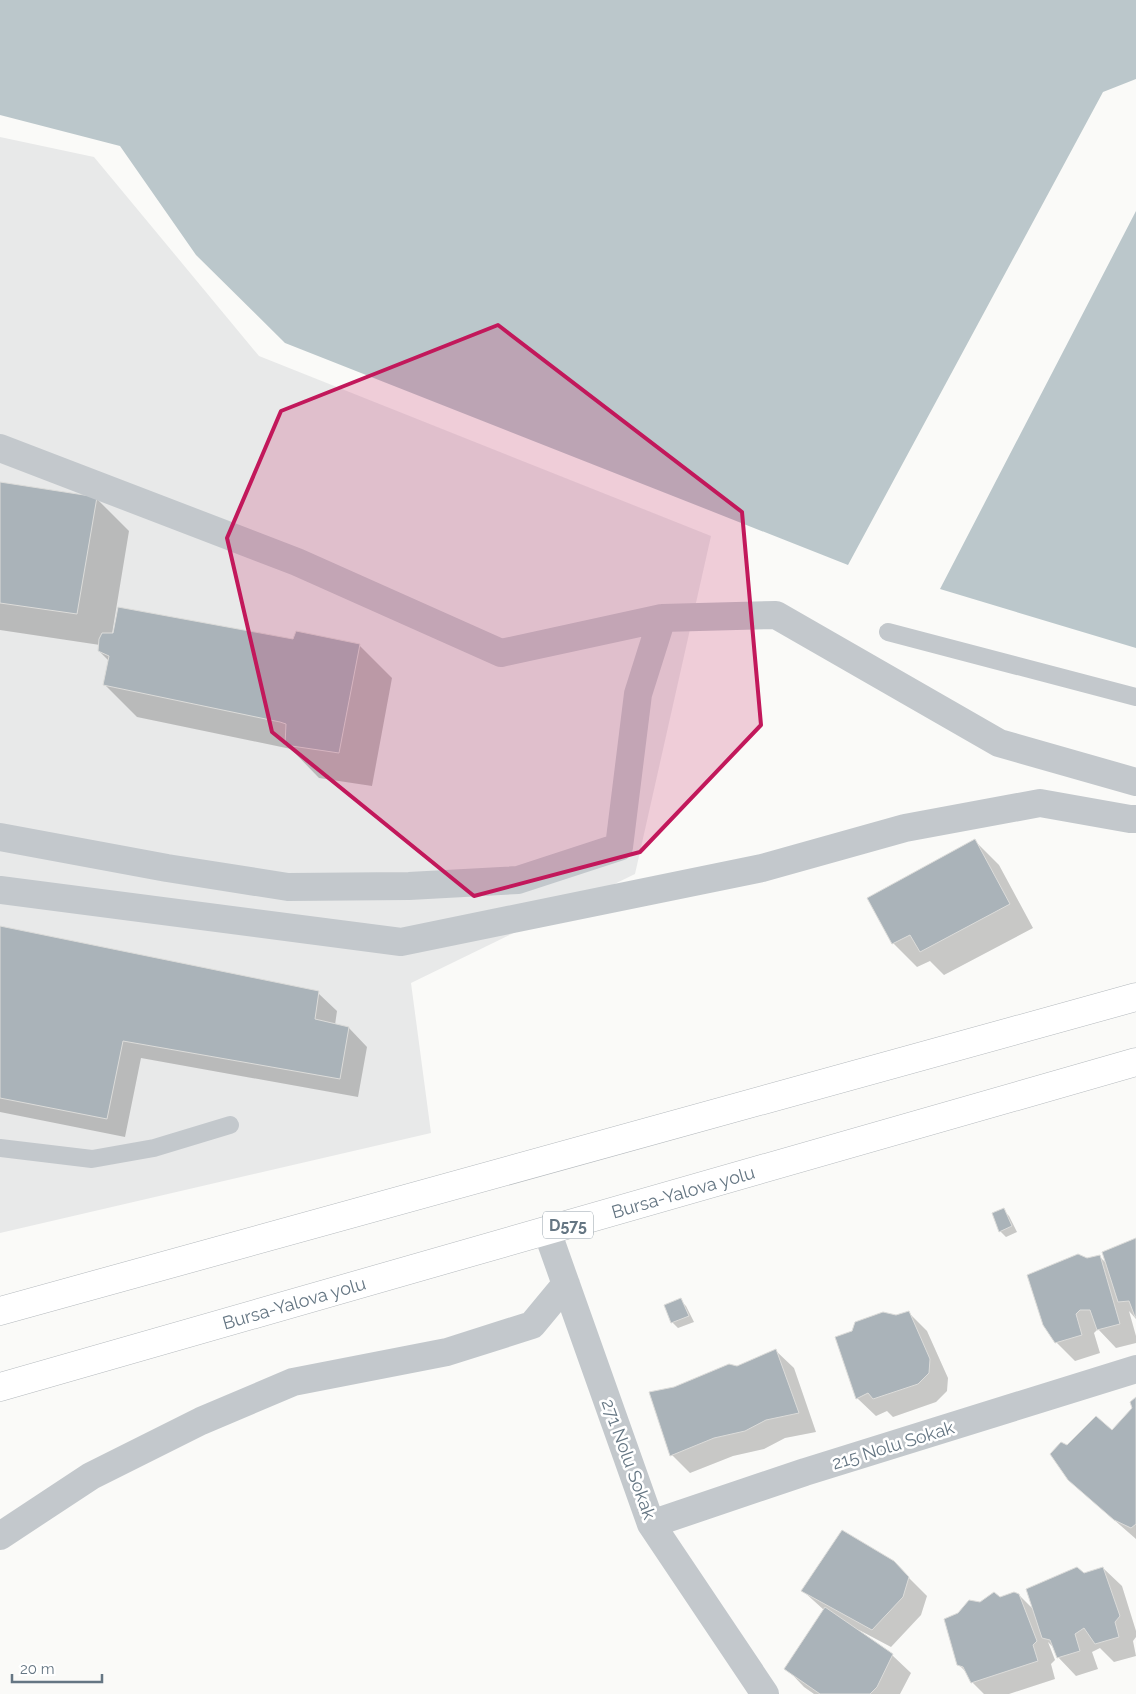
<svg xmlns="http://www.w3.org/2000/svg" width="1136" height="1694" viewBox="0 0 1136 1694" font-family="Raleway,sans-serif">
  <rect width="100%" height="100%" fill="#fafaf8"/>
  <path fill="#e8e9e9" d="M0,137L94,157L259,356L711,536L635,874L411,983L431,1133L0,1233Z"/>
  <path fill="#bbc7cb" d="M0,0H1136V79L1103,92L848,565L285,343L196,255L120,146L0,115Z
    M1136,211V648L940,589Z"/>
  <path fill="#0003" d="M0,484L96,498L129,531L112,634L294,641L359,645L392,678L372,786L319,778L291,749L137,717L104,684L109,661L99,651L100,645L0,630Z
    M975,841L999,865L1033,928L944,975L930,961L917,967L893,943Z
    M0,927L318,993L337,1011L335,1025L349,1028L367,1047L358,1097L141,1058L125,1137L0,1112Z
    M1003,1210L1009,1216L1017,1232L1006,1237L1000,1231Z
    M1136,1239V1319L1129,1311L1136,1336V1343L1116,1348L1098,1329L1094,1333L1100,1353L1075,1361L1056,1342L1086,1259L1099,1256L1107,1264Z
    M680,1300L686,1306L694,1322L678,1328L672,1322Z
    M908,1312L927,1331L948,1378L947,1391L936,1402L893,1417L887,1411L876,1416L857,1398L896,1316Z
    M775,1350L794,1368L816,1432L785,1438L764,1449L733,1456L690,1473L672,1455L675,1388L737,1367Z
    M1136,1399V1539L1089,1498L1069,1479L1068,1446L1112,1432L1134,1408Z
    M893,1562L927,1596L921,1615L891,1647L859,1630L858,1631L892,1655L911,1673L900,1694H814L804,1687L786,1668L824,1610L803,1591Z
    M1103,1568L1122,1586L1136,1631V1637L1133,1641L1136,1656L1114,1662L1100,1648L1092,1652L1098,1669L1076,1676L1058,1657L1054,1648L1048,1642L1055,1660L1051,1664L1055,1679L1009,1694H984L972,1682L968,1674L958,1664L980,1603L1019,1595L1035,1611L1084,1574Z"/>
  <path fill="#aab3b9" stroke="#dcdcda" d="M0,482L97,497L77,614L0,603Z
    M118,607L293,639L296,631L360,644L339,753L285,745L286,724L280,722L103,685L109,656L98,651L99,639L102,633H113Z
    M975,839L1010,904L920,952L910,935L892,944L867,898Z
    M0,926L319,991L315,1019L349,1027L340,1079L123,1041L107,1119L0,1098Z
    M1004,1208L1012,1226L999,1232L992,1213Z
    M1136,1238V1317H1135L1129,1301L1118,1302L1102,1252Z
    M1078,1254L1087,1258L1100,1255L1120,1324L1097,1330L1090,1310H1080L1076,1314L1082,1335L1055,1343L1043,1325L1027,1275Z
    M681,1298L689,1316L671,1323L664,1305Z
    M909,1311L930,1359L929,1373L918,1384L873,1399L868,1393L856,1399L835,1337L852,1331L855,1322L883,1312L896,1315Z
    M776,1349L799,1413L766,1420L745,1431L714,1438L670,1456L649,1392L674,1387L729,1364L737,1366Z
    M1136,1397V1524L1131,1528L1114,1520L1068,1480L1050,1454L1061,1442L1067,1445L1096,1416L1112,1430L1132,1408L1130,1402Z
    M842,1530L894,1561L909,1577L903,1597L872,1630L801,1591Z
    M1077,1567L1084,1573L1103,1567L1120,1616L1115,1622L1119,1637L1095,1644L1084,1628L1075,1634L1080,1651L1057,1658L1050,1640L1042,1638L1026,1589Z
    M994,1592L1000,1597L1014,1592L1019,1594L1037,1641L1033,1645L1038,1661L971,1683L963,1667L957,1665L944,1619L958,1613L969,1600L980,1602Z
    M825,1607L893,1654L877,1687L870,1694H820L784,1669Z"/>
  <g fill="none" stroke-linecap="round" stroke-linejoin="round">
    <defs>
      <path id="trunk" d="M0,1311L1136,997
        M0,1387L1136,1062"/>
    </defs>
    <use href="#trunk" stroke="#b4b9bd" stroke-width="29"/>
    <path stroke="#c3c8cc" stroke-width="18" d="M888,632L1136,697
      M0,1148L92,1159L154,1148L230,1125"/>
    <path stroke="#c3c8cc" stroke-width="28" d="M0,448L297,562L501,653L662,618
      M0,837L167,868L288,887L409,886L518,880L619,847L638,694L662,618L776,615L999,743L1136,782
      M0,890L401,942L762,868L905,828L1040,803L1130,819H1136
      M547,1231L651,1524L765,1694
      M651,1524L805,1472L1136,1369
      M0,1536L91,1476L201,1421L293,1382L447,1352L532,1325L566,1284"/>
    <use href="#trunk" stroke="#fff" stroke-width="28"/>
  </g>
  <path fill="#c2185b" fill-opacity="0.2" stroke="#c2185b" stroke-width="4" stroke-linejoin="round" d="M498,325L742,512L761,725L640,852L474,896L272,732L227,538L281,411Z"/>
  <g text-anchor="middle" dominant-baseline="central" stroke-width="5" stroke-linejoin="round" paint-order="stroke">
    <rect fill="#fff" stroke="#939fa8" stroke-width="1" x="543" y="1211.5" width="50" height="27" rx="4"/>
    <g font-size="16" font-weight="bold" fill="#657683">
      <text x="568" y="1225">D575</text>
    </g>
    <g font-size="18" fill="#657683" stroke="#fff">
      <text transform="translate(683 1192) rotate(-16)">Bursa-Yalova yolu</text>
      <text transform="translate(294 1303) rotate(-16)">Bursa-Yalova yolu</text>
      <text transform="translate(893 1445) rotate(-17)">215 Nolu Sokak</text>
      <text transform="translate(629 1459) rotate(70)">271 Nolu Sokak</text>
    </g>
  </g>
  <path d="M12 1674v8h90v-8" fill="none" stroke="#657683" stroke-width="2.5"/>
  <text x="20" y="1674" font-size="15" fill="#657683" stroke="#ffffff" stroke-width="4" paint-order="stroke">20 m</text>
</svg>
